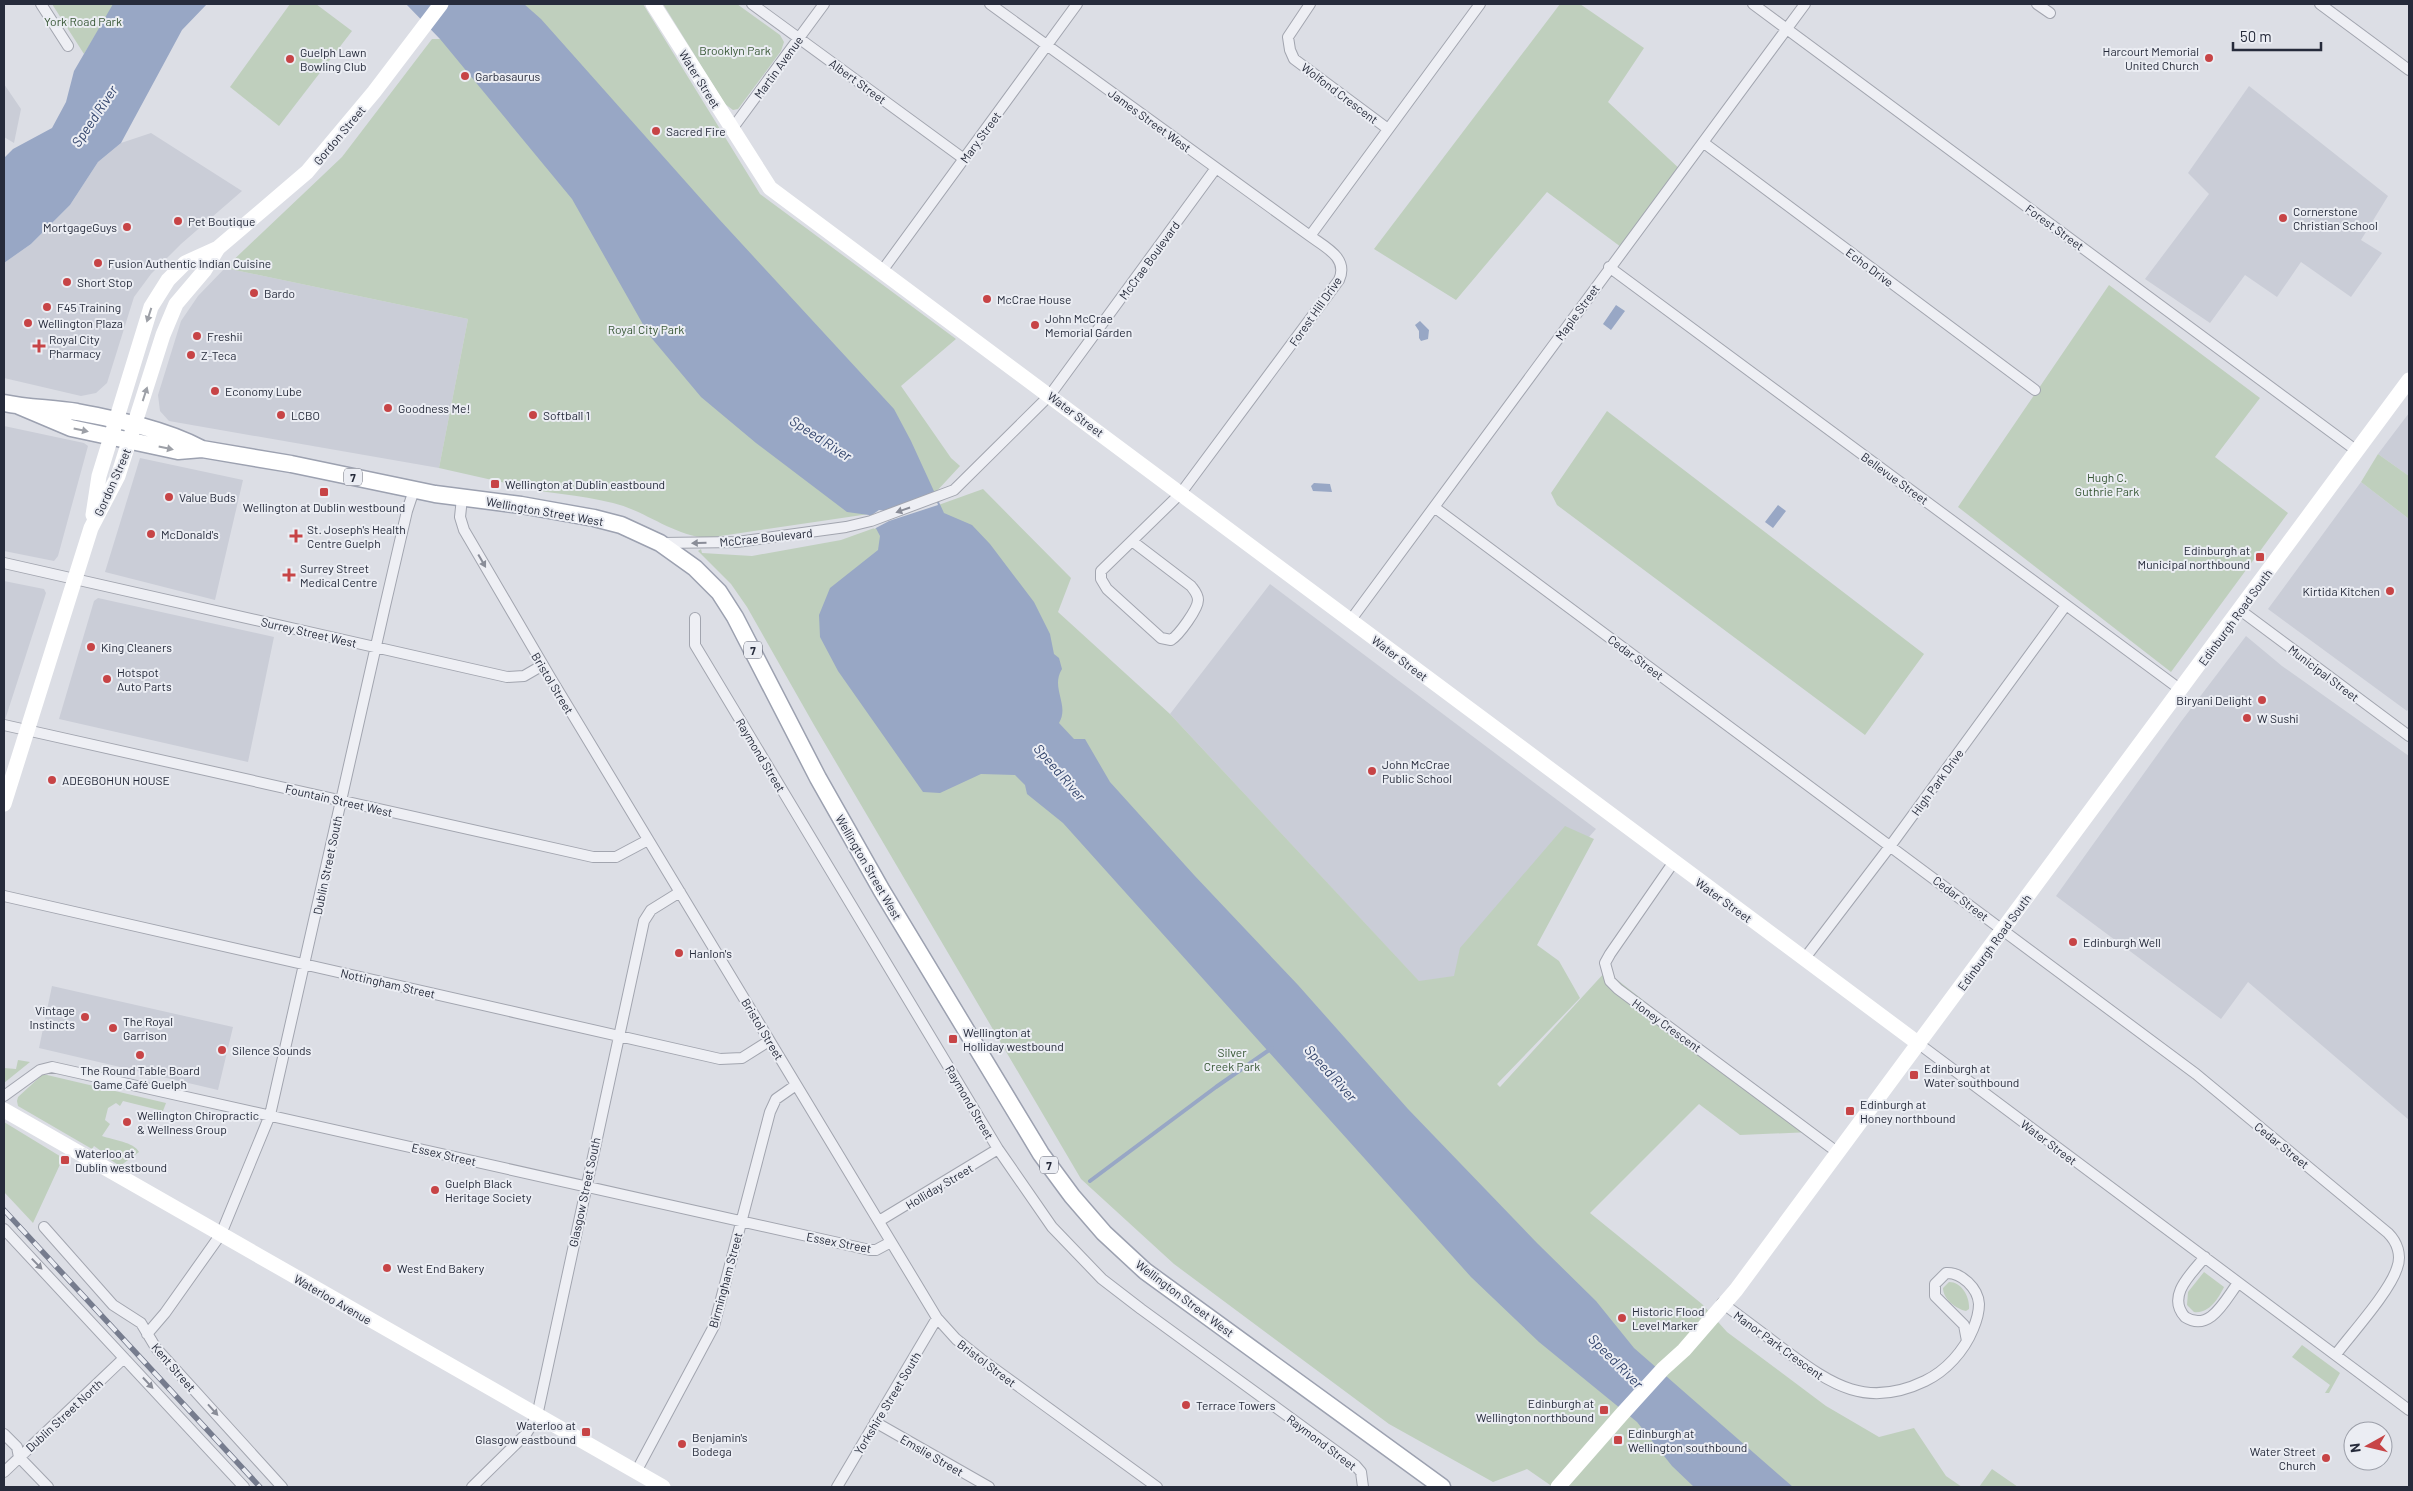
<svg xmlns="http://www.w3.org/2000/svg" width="2413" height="1491" viewBox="0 0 2413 1491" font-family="Barlow,sans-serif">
  <rect width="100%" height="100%" fill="#dcdee5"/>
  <path fill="#cacdd7" d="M4,84L21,109L14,143L4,137Z
    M2249,86L2388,196L2361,240L2382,253L2351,297L2301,262L2277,297L2245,275L2210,323L2145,279L2209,194L2188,173Z
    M151,133L242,191L181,244L151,274L134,297L107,383L96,393L81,396L4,378V263L31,244L70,205L98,162L121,143Z
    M225,268L468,319L439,468L169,421L160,411L158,395L181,321L198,296Z
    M2409,413V476L2378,454Z
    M4,426L84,443L88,446L58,556L54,561L4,551Z
    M140,458L243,480L215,600L105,572Z
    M2361,482L2409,519V708L2407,711L2268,609Z
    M4,581L44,589L46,593L4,723Z
    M1270,584L1596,829L1441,1005L1170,714Z
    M98,598L274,637L248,762L59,719L94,601Z
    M2246,636L2282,666L2409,756V1120L2248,982L2221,1019L2056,896L2180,723Z
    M52,986L233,1027L218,1090L39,1048Z"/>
  <path fill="#bfcfbd" d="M52,4H114L84,54Z
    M290,4H316L352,31L279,126L230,87Z
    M464,4H643L760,194L956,339L901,386L951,458L960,466L935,493L869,514L707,538C672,535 646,511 613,503C580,495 544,492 510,487V484L439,468L468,319L225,268L342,157L432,39H440Z
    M663,4H737L780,35L784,42L781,51L738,109L733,110L725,104Z
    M1560,4H1580L1644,48L1608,102L1683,172L1625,250L1547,192L1456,300L1374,249Z
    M2109,285L2260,398L2215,457L2288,513L2171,672L1958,507Z
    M1607,411L1924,654L1865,735L1557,505L1551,493Z
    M2378,454L2409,476V519L2361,482Z
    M983,489L1071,578L1058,612L1170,714L1419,981L1454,976L1460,948L1565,826L1594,839L1537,945L1559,961L1580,998L1497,1084L1500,1087L1606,971L1811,1132L1740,1135L1699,1104L1590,1213L1702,1304L1727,1332L1826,1406L1879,1437L1914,1428L1946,1476L1962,1487H1553L1527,1469L1493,1482L1389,1424L1174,1264L1081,1179L814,725L747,607L731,584L698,551L701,549L702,553L752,556L841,540Z
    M18,1060L30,1062L4,1083V1068L16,1069Z
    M42,1075H47L166,1103L163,1111L123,1101L120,1106L116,1103L108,1108L105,1120L110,1124L102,1136C113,1140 134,1142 139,1152L120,1166L106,1157L107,1155L94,1146L92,1149L18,1106L17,1101L18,1097Z
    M4,1122L63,1158L33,1223L4,1192Z
    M2204,1272L2224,1287C2218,1299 2209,1314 2194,1312L2187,1305L2188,1292Z
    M1949,1282C1962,1282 1970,1297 1969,1309L1966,1311C1956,1309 1943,1299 1943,1288Z
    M2302,1345L2340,1373L2329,1393H2325L2330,1385L2292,1357Z
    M1992,1469L2018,1487H1979Z"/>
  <path fill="#98a7c5" d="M113,4H207L182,30L121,143L98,162L70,205L31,244L4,263V158L13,149L52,128L66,102L74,71Z
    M406,4H524L541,19L718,218L894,409L911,441L944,513L972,525L990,544L1034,602L1050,634L1054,654L1059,658L1062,669C1050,688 1070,705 1059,723L1074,739H1085L1110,782L1194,875L1298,985L1408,1109L1537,1243L1596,1301L1634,1348L1793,1487H1694L1672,1466L1637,1422L1539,1342L1471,1277L1063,823L1027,794L1025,785L1015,775L981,774L940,793L923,792L838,671L820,637L819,615L830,588L878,550L880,536L869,515L847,512L756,443L701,397L649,335L572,199L440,39Z
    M1616,305L1625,311L1611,330L1603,324Z
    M1420,321L1429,330L1428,339L1421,341L1419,338V331L1415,325Z
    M1314,483L1330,484L1332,492L1313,491L1311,486Z
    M1778,505L1786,511L1773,528L1765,522Z"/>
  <path fill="#dcdee5" d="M934,494L938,505L889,521L874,529L869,517L879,510L886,511Z"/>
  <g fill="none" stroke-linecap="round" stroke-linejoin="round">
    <path stroke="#98a7c5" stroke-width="4" d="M1090,1181L1216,1087L1272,1048"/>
    <defs>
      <path id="street" d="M41,4L68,46
        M752,4L964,159
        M990,4L1310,236C1325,247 1349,258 1339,280L1181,493L1101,571V579L1107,589L1161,638L1171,640C1179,635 1198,609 1198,600C1198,594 1194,590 1191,586L1132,541
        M1310,4L1288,37L1290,50L1294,59L1388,129
        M1753,4L2357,451
        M2037,4L2050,13
        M2320,4L2409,70
        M732,129L824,4
        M1704,143L2035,390
        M1310,236L1480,4
        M1609,267L2181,690
        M882,271L1077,4
        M462,498L460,517L464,530L550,677L937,1318L956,1339L981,1359L1157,1487
        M1434,507L2196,1074L2388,1233C2397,1242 2402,1255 2397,1268C2390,1291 2353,1332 2337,1353
        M661,543L737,542L846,527L871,521L954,490L1050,395L1216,168
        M4,563L507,677L524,676L543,665
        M2240,610L2409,736
        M695,618V645L998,1149L1052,1227L1102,1279L1141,1309L1355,1465L1361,1472L1363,1487
        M1350,621L1805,4
        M4,725L593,857H616L648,840
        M1673,863L1610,954L1605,963L1610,981L1618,989L1837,1152
        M4,896L720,1059L742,1058L769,1041
        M1805,958L1891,845L2066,605
        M1919,1044L2409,1410
        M4,1096L40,1070L52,1067L870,1250H876L891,1242
        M879,1221L998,1149
        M44,1227L113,1305L141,1323L156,1348L282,1487
        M4,1229L244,1487
        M2205,1257C2191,1274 2166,1296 2185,1317C2210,1333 2225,1300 2238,1283
        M1722,1303C1744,1319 1765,1335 1786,1351C1832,1385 1867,1409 1925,1381C1946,1371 1964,1351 1973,1329C1976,1322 1979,1312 1979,1304C1978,1288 1961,1272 1946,1273L1935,1284V1296L1964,1325L1967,1341
        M147,1334L165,1313L221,1234L270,1115L385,606L407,511L414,490
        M875,1422L989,1487
        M4,1434L17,1447L19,1457L48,1487
        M4,1472L124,1358
        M636,1472L714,1326L770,1112L776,1099L796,1085
        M472,1487L526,1434L537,1416L644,921L651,910L680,892
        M837,1487L937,1318"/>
      <path id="primary" d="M4,403C28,408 52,408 77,412C119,420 164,429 202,449
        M19,406L71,428L178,451L202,449L291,464L435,494L521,505L594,518L621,525L660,543L695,568L719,592L735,617L818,778L882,891L1041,1154L1072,1196L1104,1233L1145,1271L1442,1487"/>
    </defs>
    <use href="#street" stroke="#a2a5af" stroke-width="12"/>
    <use href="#primary" stroke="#9ca1b0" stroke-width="19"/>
    <use href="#street" stroke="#eeeff4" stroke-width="10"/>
    <path stroke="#fff" stroke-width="15" d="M653,4L770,188L1919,1044
      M93,515L99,476L151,307L168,280L185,263L218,248
      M4,804L91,528L118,476L163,335L176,304L204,271L218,248L307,172L374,92L441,4
      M4,1110L663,1487
      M1558,1487L1622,1414L1663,1369L1684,1350L1736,1290L2409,380"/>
    <use href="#primary" stroke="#fff" stroke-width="16"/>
    <defs>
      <path id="rail" d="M4,1210L260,1487"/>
    </defs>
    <use href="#rail" stroke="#767c8e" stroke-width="5.5"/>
    <use href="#rail" stroke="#ebedf3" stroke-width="4" stroke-dasharray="11" stroke-linecap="butt"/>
  </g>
  <defs><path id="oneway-solid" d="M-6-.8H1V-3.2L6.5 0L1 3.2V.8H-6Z" transform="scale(1.25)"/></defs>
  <g fill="#9da0a7">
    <use href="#oneway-solid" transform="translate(149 315) rotate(108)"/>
    <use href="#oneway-solid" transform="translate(145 394) rotate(-72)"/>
    <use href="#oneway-solid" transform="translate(81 430) rotate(12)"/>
    <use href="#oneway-solid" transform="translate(166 448) rotate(12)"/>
  </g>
  <g fill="#8a8d98">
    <use href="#oneway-solid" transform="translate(903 510) rotate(161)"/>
    <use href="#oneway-solid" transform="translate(699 543) rotate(178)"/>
    <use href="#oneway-solid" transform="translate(482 561) rotate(60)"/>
    <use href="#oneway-solid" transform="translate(37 1264) rotate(46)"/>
    <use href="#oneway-solid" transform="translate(148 1383) rotate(47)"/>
    <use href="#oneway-solid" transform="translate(213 1410) rotate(48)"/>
  </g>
  <g fill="#c74446" stroke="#ebedf3" stroke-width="2">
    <circle cx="2209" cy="58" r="5"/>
    <circle cx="290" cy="59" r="5"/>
    <circle cx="465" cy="76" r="5"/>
    <circle cx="656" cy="131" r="5"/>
    <circle cx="2283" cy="218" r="5"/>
    <circle cx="178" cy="221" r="5"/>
    <circle cx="127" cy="227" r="5"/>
    <circle cx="98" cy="263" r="5"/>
    <circle cx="67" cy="282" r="5"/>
    <circle cx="254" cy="293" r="5"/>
    <circle cx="987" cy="299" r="5"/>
    <circle cx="47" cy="307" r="5"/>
    <circle cx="28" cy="323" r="5"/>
    <circle cx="1035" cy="325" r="5"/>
    <circle cx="197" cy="336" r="5"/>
    <path d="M36.5 338.5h5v5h5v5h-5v5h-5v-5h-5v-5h5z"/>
    <circle cx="191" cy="355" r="5"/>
    <circle cx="215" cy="391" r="5"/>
    <circle cx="388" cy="408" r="5"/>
    <circle cx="281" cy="415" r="5"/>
    <circle cx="533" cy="415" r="5"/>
    <rect x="490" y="479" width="10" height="10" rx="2.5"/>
    <rect x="319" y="487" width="10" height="10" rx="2.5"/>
    <circle cx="169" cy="497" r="5"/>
    <circle cx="151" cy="534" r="5"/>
    <path d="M293.5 528.5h5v5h5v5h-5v5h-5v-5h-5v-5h5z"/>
    <rect x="2255" y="552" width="10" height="10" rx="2.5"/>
    <path d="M286.5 567.5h5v5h5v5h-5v5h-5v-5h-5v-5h5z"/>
    <circle cx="2390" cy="591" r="5"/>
    <circle cx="91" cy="647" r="5"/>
    <circle cx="107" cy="679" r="5"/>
    <circle cx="2262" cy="700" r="5"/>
    <circle cx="2247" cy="718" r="5"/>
    <circle cx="1372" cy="771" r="5"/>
    <circle cx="52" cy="780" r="5"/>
    <circle cx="2073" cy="942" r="5"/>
    <circle cx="679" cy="953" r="5"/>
    <circle cx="85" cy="1017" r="5"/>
    <circle cx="113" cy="1028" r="5"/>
    <rect x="948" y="1034" width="10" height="10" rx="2.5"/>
    <circle cx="222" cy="1050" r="5"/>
    <circle cx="140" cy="1055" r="5"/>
    <rect x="1909" y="1070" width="10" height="10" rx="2.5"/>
    <rect x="1845" y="1106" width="10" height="10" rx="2.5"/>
    <circle cx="127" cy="1122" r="5"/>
    <rect x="60" y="1155" width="10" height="10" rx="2.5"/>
    <circle cx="435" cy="1190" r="5"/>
    <circle cx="387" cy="1268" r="5"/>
    <circle cx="1622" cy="1318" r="5"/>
    <circle cx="1186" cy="1405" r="5"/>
    <rect x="1599" y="1405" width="10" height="10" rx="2.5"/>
    <rect x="581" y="1427" width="10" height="10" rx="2.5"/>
    <rect x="1613" y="1435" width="10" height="10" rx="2.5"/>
    <circle cx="682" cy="1444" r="5"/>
    <circle cx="2326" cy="1458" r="5"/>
  </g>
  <g text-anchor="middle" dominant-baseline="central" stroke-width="4" stroke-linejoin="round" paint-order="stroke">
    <g fill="#ebedf3" stroke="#616572" stroke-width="1">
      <rect x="344" y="468.5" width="18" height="17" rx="4"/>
      <rect x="744" y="641.5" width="18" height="17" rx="4"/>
      <rect x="1040" y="1156.5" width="18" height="17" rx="4"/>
    </g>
    <g font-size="11" font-weight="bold" fill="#262b3b">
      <text x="353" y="477">7</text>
      <text x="753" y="650">7</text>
      <text x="1049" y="1165">7</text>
    </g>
    <g font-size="12" fill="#365634" stroke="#ebedf3">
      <text x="83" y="21">York Road Park</text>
      <text x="735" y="50">Brooklyn Park</text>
      <text x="646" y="329">Royal City Park</text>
      <text x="2107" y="477">Hugh C.<tspan x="2107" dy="14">Guthrie Park</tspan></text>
      <text x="1232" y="1052">Silver<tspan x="1232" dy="14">Creek Park</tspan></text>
    </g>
    <g font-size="12" fill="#262b3b" stroke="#ebedf3" text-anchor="start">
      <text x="2199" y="51" text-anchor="end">Harcourt Memorial<tspan x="2199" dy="14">United Church</tspan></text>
      <text x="300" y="52">Guelph Lawn<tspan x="300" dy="14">Bowling Club</tspan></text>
      <text x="475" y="76">Garbasaurus</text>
      <text x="666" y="131">Sacred Fire</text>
      <text x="2293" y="211">Cornerstone<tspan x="2293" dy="14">Christian School</tspan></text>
      <text x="188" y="221">Pet Boutique</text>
      <text x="117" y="227" text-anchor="end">MortgageGuys</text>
      <text x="108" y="263">Fusion Authentic Indian Cuisine</text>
      <text x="77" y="282">Short Stop</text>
      <text x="264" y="293">Bardo</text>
      <text x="997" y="299">McCrae House</text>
      <text x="57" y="307">F45 Training</text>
      <text x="1045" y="318">John McCrae<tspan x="1045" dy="14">Memorial Garden</tspan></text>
      <text x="38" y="323">Wellington Plaza</text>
      <text x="207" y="336">Freshii</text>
      <text x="49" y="339">Royal City<tspan x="49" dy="14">Pharmacy</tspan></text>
      <text x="201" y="355">Z-Teca</text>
      <text x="225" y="391">Economy Lube</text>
      <text x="398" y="408">Goodness Me!</text>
      <text x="291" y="415">LCBO</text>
      <text x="543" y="415">Softball 1</text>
      <text x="505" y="484">Wellington at Dublin eastbound</text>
      <text x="179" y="497">Value Buds</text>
      <text x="324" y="507" text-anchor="middle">Wellington at Dublin westbound</text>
      <text x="307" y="529">St. Joseph's Health<tspan x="307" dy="14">Centre Guelph</tspan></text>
      <text x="161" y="534">McDonald's</text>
      <text x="2250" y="550" text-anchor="end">Edinburgh at<tspan x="2250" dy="14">Municipal northbound</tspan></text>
      <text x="300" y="568">Surrey Street<tspan x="300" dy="14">Medical Centre</tspan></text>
      <text x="2380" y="591" text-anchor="end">Kirtida Kitchen</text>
      <text x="101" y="647">King Cleaners</text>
      <text x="117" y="672">Hotspot<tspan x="117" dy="14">Auto Parts</tspan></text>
      <text x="2252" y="700" text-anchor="end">Biryani Delight</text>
      <text x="2257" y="718">W Sushi</text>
      <text x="1382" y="764">John McCrae<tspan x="1382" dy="14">Public School</tspan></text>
      <text x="62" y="780">ADEGBOHUN HOUSE</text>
      <text x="2083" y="942">Edinburgh Well</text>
      <text x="689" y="953">Hanlon's</text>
      <text x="75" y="1010" text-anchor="end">Vintage<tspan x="75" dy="14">Instincts</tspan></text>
      <text x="123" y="1021">The Royal<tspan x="123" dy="14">Garrison</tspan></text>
      <text x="963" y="1032">Wellington at<tspan x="963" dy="14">Holliday westbound</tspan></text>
      <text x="232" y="1050">Silence Sounds</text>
      <text x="1924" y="1068">Edinburgh at<tspan x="1924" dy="14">Water southbound</tspan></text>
      <text x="140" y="1070" text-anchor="middle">The Round Table Board<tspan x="140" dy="14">Game Café Guelph</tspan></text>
      <text x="1860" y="1104">Edinburgh at<tspan x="1860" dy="14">Honey northbound</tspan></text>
      <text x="137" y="1115">Wellington Chiropractic<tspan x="137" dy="14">&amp; Wellness Group</tspan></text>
      <text x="75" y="1153">Waterloo at<tspan x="75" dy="14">Dublin westbound</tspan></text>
      <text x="445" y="1183">Guelph Black<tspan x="445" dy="14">Heritage Society</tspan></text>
      <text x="397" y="1268">West End Bakery</text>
      <text x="1632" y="1311">Historic Flood<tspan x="1632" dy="14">Level Marker</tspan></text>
      <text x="1594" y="1403" text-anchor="end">Edinburgh at<tspan x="1594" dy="14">Wellington northbound</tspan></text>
      <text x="1196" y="1405">Terrace Towers</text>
      <text x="576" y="1425" text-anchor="end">Waterloo at<tspan x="576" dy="14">Glasgow eastbound</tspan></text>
      <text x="1628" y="1433">Edinburgh at<tspan x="1628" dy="14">Wellington southbound</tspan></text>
      <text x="692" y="1437">Benjamin's<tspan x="692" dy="14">Bodega</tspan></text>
      <text x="2316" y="1451" text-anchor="end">Water Street<tspan x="2316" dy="14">Church</tspan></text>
    </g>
    <g font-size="12" fill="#262b3b" stroke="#ebedf3">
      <text transform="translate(778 67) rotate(-54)">Martin Avenue</text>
      <text transform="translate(700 79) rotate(58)">Water Street</text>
      <text transform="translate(858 81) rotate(36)">Albert Street</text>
      <text transform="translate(1340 93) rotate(37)">Wolfond Crescent</text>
      <text transform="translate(1150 120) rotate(36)">James Street West</text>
      <text transform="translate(339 135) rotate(-50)">Gordon Street</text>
      <text transform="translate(980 137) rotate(-54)">Mary Street</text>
      <text transform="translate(2055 227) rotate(36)">Forest Street</text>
      <text transform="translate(1149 260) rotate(-54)">McCrae Boulevard</text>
      <text transform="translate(1870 267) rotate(37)">Echo Drive</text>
      <text transform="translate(1315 311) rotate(-55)">Forest Hill Drive</text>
      <text transform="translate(1577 312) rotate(-54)">Maple Street</text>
      <text transform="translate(1076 414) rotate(37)">Water Street</text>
      <text transform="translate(1895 478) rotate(36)">Bellevue Street</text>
      <text transform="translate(112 482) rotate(-66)">Gordon Street</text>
      <text transform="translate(545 511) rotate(10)">Wellington Street West</text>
      <text transform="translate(766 537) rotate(-6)">McCrae Boulevard</text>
      <text transform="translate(2235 617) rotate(-54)">Edinburgh Road South</text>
      <text transform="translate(309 632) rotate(13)">Surrey Street West</text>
      <text transform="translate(1636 657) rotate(37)">Cedar Street</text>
      <text transform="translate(1400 658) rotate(37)">Water Street</text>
      <text transform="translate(2324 673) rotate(37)">Municipal Street</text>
      <text transform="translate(553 683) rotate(59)">Bristol Street</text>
      <text transform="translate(761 755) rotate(59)">Raymond Street</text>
      <text transform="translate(1937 782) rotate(-54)">High Park Drive</text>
      <text transform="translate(339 800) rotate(13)">Fountain Street West</text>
      <text transform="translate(327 865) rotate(-78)">Dublin Street South</text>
      <text transform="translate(869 867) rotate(60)">Wellington Street West</text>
      <text transform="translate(1961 898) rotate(37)">Cedar Street</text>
      <text transform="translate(1724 900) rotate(36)">Water Street</text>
      <text transform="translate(1994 942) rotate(-54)">Edinburgh Road South</text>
      <text transform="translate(388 983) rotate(13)">Nottingham Street</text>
      <text transform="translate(1667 1025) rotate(36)">Honey Crescent</text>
      <text transform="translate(763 1029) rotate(59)">Bristol Street</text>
      <text transform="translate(970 1102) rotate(60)">Raymond Street</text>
      <text transform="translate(2049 1142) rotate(37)">Water Street</text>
      <text transform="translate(2282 1145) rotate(39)">Cedar Street</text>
      <text transform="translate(444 1154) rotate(13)">Essex Street</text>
      <text transform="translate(939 1186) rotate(-31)">Holliday Street</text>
      <text transform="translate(584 1192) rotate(-78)">Glasgow Street South</text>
      <text transform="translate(839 1242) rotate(11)">Essex Street</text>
      <text transform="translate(725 1280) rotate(-75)">Birmingham Street</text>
      <text transform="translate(1185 1298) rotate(37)">Wellington Street West</text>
      <text transform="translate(333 1299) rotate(30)">Waterloo Avenue</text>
      <text transform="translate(1779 1345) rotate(36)">Manor Park Crescent</text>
      <text transform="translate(987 1363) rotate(37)">Bristol Street</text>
      <text transform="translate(174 1367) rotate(49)">Kent Street</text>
      <text transform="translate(887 1403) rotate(-59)">Yorkshire Street South</text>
      <text transform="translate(64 1415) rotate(-43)">Dublin Street North</text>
      <text transform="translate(1322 1442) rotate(37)">Raymond Street</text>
      <text transform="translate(932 1455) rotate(30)">Emslie Street</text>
    </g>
    <g font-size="14" font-style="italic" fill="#33456d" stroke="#ebedf3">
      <text transform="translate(94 116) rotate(-56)">Speed River</text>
      <text transform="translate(821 438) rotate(33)">Speed River</text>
      <text transform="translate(1060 772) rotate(49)">Speed River</text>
      <text transform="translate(1331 1073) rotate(48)">Speed River</text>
      <text transform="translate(1616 1361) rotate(45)">Speed River</text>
    </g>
  </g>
  <rect width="2413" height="1491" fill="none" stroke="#262b3b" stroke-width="10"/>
  <g transform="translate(2368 1446) rotate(262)"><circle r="24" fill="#ebedf3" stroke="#9c9fa9"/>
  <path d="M0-4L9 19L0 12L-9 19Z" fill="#c74446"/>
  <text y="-8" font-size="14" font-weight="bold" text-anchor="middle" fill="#262b3b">N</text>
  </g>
  <path d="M2233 42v8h88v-8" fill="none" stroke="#262b3b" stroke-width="2.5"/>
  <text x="2240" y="42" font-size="15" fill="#262b3b" stroke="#ebedf3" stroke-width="4" paint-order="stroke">50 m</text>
</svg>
